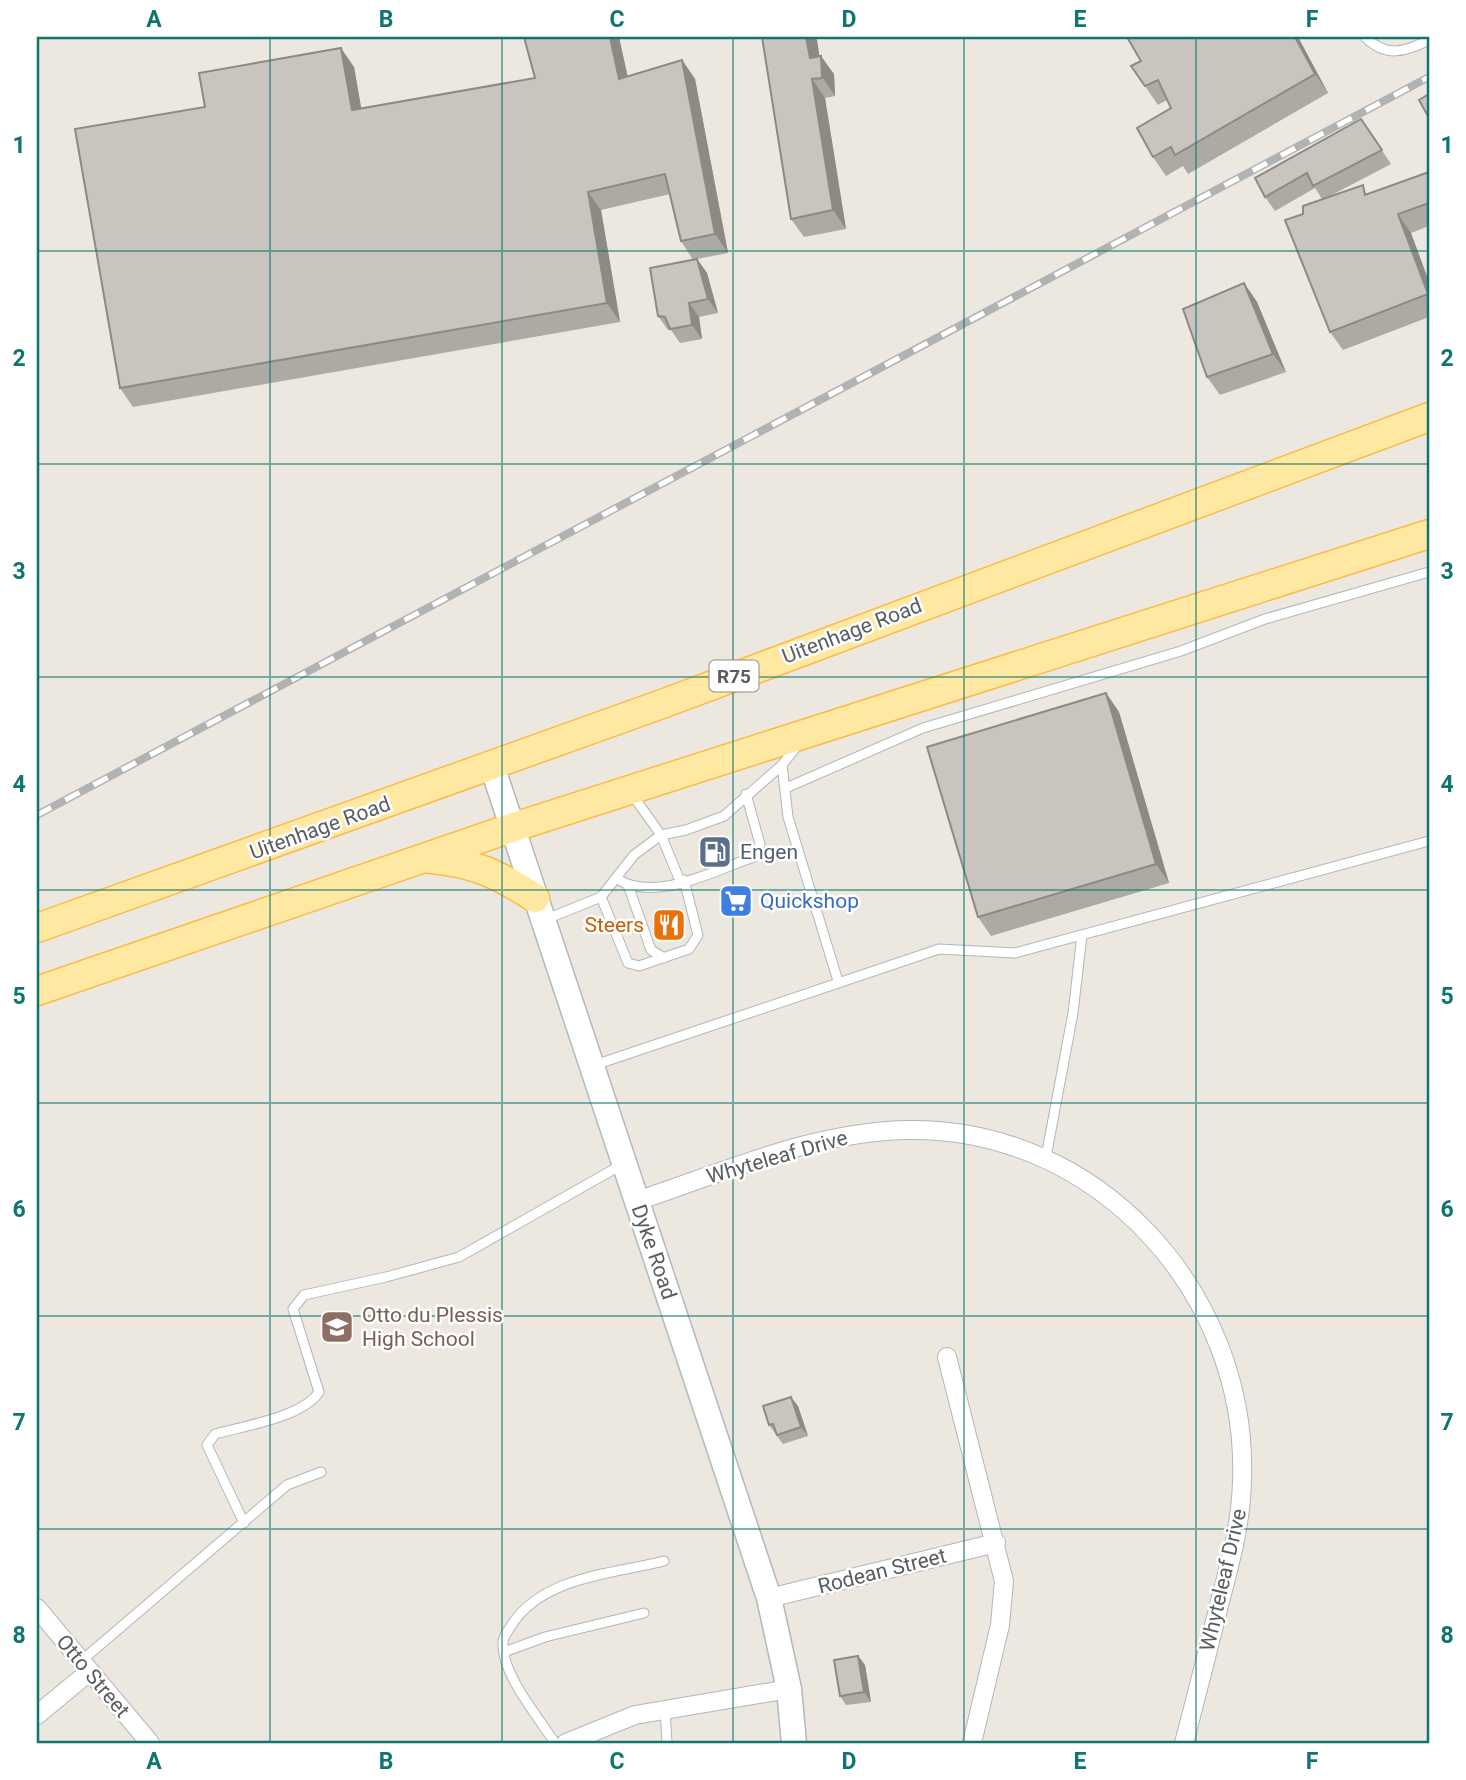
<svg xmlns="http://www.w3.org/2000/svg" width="1466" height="1780" viewBox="0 0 1466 1780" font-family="Roboto,sans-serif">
  <rect width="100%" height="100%" fill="#ede8df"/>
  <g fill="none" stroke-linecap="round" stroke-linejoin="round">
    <defs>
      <path id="lane" d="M1365,37C1386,58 1405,52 1429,40
        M782,765L788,817L838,981
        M786,788L923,728L1181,651L1265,619L1429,572
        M631,793L661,835L686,830L724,816L782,765L797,746
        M617,879C656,903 715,870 754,857L760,844L746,794
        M628,885L651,950L664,958
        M601,897L628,963L639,966L689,949L698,935L684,880
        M544,920L601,897L634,855L661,835L680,881
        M592,1066L939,949L1015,953L1429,841
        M1046,1157L1073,1013L1082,935
        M244,1523L207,1445L215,1434C244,1426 303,1417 319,1392L293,1309L304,1295L386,1277L459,1257L623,1164
        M504,1652L545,1637L644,1613
        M80,1662L287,1485L321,1472
        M665,1709L667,1743
        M555,1743C539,1718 503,1676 503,1645C502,1638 507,1632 511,1626C541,1577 612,1574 664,1561"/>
      <path id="street" d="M637,1201C724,1172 813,1132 906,1130C1097,1126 1249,1293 1242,1481C1241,1524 1230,1564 1219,1605C1208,1651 1196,1697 1184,1743
        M947,1357L1004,1581L1000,1625L972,1743
        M769,1598L996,1543
        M37,1608L150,1743
        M37,1715L89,1672
        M566,1743L635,1715L789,1689"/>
      <path id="secondary" d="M492,766L769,1598L789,1689L794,1743"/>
      <path id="primary" d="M431,859C475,863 498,874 535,898
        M37,928L662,704L1429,417
        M37,991L511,828L1429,534"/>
    </defs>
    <use href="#lane" stroke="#b2b6bb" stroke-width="11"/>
    <use href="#street" stroke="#b2b6bb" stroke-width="20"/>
    <use href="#secondary" stroke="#b3b8bd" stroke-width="27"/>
    <use href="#primary" stroke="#fcbb49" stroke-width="31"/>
    <use href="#lane" stroke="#fff" stroke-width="9"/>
    <use href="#street" stroke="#fff" stroke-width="18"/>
    <use href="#secondary" stroke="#fff" stroke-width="24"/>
    <use href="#primary" stroke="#ffe8a1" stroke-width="28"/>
    <defs>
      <path id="rail" d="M37,815L1429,77"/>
    </defs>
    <use href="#rail" stroke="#b1b2b2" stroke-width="8"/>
    <use href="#rail" stroke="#fff" stroke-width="5" stroke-dasharray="16" stroke-linecap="butt"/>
  </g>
  <path fill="#ada9a3" d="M619,37L628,77L682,60L695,79L728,253L697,259L707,273L718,313L699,317L702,339L680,343L671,330H668L658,316L693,260L681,241L670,194L601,210L620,322L133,407L120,388L205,107L354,67L361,109L535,78Z
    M1127,37H1298L1328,93L1188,174L1183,166L1166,176L1153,157L1171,108L1167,100L1158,105L1131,66L1141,61Z
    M817,40L819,56L834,74L835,96L825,98L846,229L804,237L791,219Z
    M1361,119L1391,164L1330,196L1369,193L1429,172V226L1411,233L1429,282V317L1343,350L1330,332L1303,214L1322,199L1315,188L1275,211L1265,197Z
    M1244,283L1257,302L1286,372L1220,395L1207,377Z
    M1106,693L1119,712L1169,883L991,936L978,917Z
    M798,1406L808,1436L783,1444L769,1425Z
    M858,1656L865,1665L871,1702L846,1705L840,1696Z"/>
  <path fill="#8d8a85" d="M610,37H619L632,98L619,79Z
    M806,37H815L817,40L822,73L821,56L834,74L835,96L810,58Z
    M1295,37H1298L1328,93L1315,74Z
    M341,48L354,67L365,129L352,110Z
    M682,60L695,79L728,253L715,234Z
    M812,79L825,98L846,229L833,210Z
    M588,192L601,210L620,322L607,303Z
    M1398,214L1411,233L1429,282V296Z
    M697,259L707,273L718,313L708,299Z
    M1244,283L1257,302L1286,372L1273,354Z
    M689,303L699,317L702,339L692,325Z
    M1106,693L1119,712L1169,883L1156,864Z
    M791,1397L798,1406L808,1436L801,1427Z
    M858,1656L865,1665L871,1702L864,1692Z"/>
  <path fill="#c9c5be" stroke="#8d8a85" stroke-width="2" d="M524,37H610L619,79L682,60L715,234L681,241L665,174L588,192L607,303L120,388L75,129L205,107L199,73L341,48L352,110L535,78Z
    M762,37H806L810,58L821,56L822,78L812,79L833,210L791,219Z
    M1127,37H1295L1315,74L1175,155L1171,147L1153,157L1137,128L1171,108L1158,80L1145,86L1131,66L1141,61Z
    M1429,94V118L1419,100Z
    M1361,119L1382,150L1313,186L1307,173L1265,197L1255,178Z
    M1429,172V203L1398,214L1428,294L1330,332L1285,220L1303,214V206L1363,185L1365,195Z
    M697,259L708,299L689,303L692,325L670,329L665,317L658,316L650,268Z
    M1244,283L1273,354L1207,377L1183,309Z
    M1106,693L1156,864L978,917L927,747Z
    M791,1397L801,1427L777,1435L773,1424L769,1425L763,1406Z
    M858,1656L864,1692L840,1696L834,1660Z"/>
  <path fill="none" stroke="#0f766e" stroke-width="2" stroke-opacity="0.55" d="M270,37V1743M502,37V1743M733,37V1743M964,37V1743M1196,37V1743M37,251H1429M37,464H1429M37,677H1429M37,890H1429M37,1103H1429M37,1316H1429M37,1529H1429"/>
  <defs>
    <symbol id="fuel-square" viewBox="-11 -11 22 22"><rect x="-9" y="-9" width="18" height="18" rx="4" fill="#5c6f8a" stroke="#fff"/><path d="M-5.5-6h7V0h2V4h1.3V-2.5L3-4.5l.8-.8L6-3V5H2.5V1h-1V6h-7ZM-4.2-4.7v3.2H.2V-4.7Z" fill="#fff"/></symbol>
    <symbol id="supermarket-square" viewBox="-11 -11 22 22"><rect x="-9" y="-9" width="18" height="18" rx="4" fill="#3f7fe0" stroke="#fff"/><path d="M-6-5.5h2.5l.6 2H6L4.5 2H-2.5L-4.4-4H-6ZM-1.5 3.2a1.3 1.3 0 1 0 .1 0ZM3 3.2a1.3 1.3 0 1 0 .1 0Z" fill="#fff"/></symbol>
    <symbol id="restaurant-square" viewBox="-11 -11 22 22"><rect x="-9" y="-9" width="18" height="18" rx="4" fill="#e8710a" stroke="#fff"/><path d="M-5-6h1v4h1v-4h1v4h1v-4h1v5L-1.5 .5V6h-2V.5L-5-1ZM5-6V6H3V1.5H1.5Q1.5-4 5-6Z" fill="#fff"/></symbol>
    <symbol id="school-square" viewBox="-11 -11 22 22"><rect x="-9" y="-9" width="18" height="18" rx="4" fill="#8d6e63" stroke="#fff"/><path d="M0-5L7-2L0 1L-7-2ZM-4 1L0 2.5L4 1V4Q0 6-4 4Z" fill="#fff"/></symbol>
  </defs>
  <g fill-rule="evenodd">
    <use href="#fuel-square" x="696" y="833" width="38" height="38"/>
    <use href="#supermarket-square" x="717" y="882" width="38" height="38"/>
    <use href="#restaurant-square" x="650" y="906" width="38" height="38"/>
    <use href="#school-square" x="318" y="1308" width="38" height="38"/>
  </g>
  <g text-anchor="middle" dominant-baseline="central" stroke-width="5" stroke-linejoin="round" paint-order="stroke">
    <rect fill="#fff" stroke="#8a8e90" stroke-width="2" x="709.5" y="660.5" width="49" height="31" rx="5"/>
    <g font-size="19" font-weight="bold" fill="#585d61">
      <text x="734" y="676">R75</text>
    </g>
    <g font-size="21" fill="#585d61" stroke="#fff">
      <text transform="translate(852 631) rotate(-21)">Uitenhage Road</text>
      <text transform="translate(320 828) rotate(-20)">Uitenhage Road</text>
      <text transform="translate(777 1157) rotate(-16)">Whyteleaf Drive</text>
      <text transform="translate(654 1252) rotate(71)">Dyke Road</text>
      <text transform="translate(882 1571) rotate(-14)">Rodean Street</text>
      <text transform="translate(1223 1580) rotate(-77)">Whyteleaf Drive</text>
      <text transform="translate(93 1676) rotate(50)">Otto Street</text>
    </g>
    <g font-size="21" fill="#4e5e75" stroke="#fff" text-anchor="start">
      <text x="740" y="852">Engen</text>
    </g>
    <g font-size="21" fill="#366cbe" stroke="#fff" text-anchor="start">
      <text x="760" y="901">Quickshop</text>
    </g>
    <g font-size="21" fill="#c56008" stroke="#fff" text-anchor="end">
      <text x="644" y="925">Steers</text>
    </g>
    <g font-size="21" fill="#785e54" stroke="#fff" text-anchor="start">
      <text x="362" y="1315">Otto du Plessis<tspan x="362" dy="24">High School</tspan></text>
    </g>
  </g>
  <rect width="1466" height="1780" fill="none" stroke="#ffffff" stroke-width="77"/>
  <rect x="38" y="38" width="1390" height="1704" fill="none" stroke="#0f766e" stroke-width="2.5"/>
  <g font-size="23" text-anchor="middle" font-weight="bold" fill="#0f766e">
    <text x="154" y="27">A</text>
    <text x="386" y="27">B</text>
    <text x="617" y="27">C</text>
    <text x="849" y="27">D</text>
    <text x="1080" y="27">E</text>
    <text x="1312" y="27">F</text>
    <text x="19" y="153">1</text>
    <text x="1447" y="153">1</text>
    <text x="19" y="366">2</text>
    <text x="1447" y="366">2</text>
    <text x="19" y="579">3</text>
    <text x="1447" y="579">3</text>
    <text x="19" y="792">4</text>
    <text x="1447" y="792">4</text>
    <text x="19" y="1004">5</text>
    <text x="1447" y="1004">5</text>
    <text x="19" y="1217">6</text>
    <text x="1447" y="1217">6</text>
    <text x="19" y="1430">7</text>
    <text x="1447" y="1430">7</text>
    <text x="19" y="1643">8</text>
    <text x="1447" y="1643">8</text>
    <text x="154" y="1769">A</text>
    <text x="386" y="1769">B</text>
    <text x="617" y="1769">C</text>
    <text x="849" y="1769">D</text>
    <text x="1080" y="1769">E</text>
    <text x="1312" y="1769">F</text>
  </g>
</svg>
